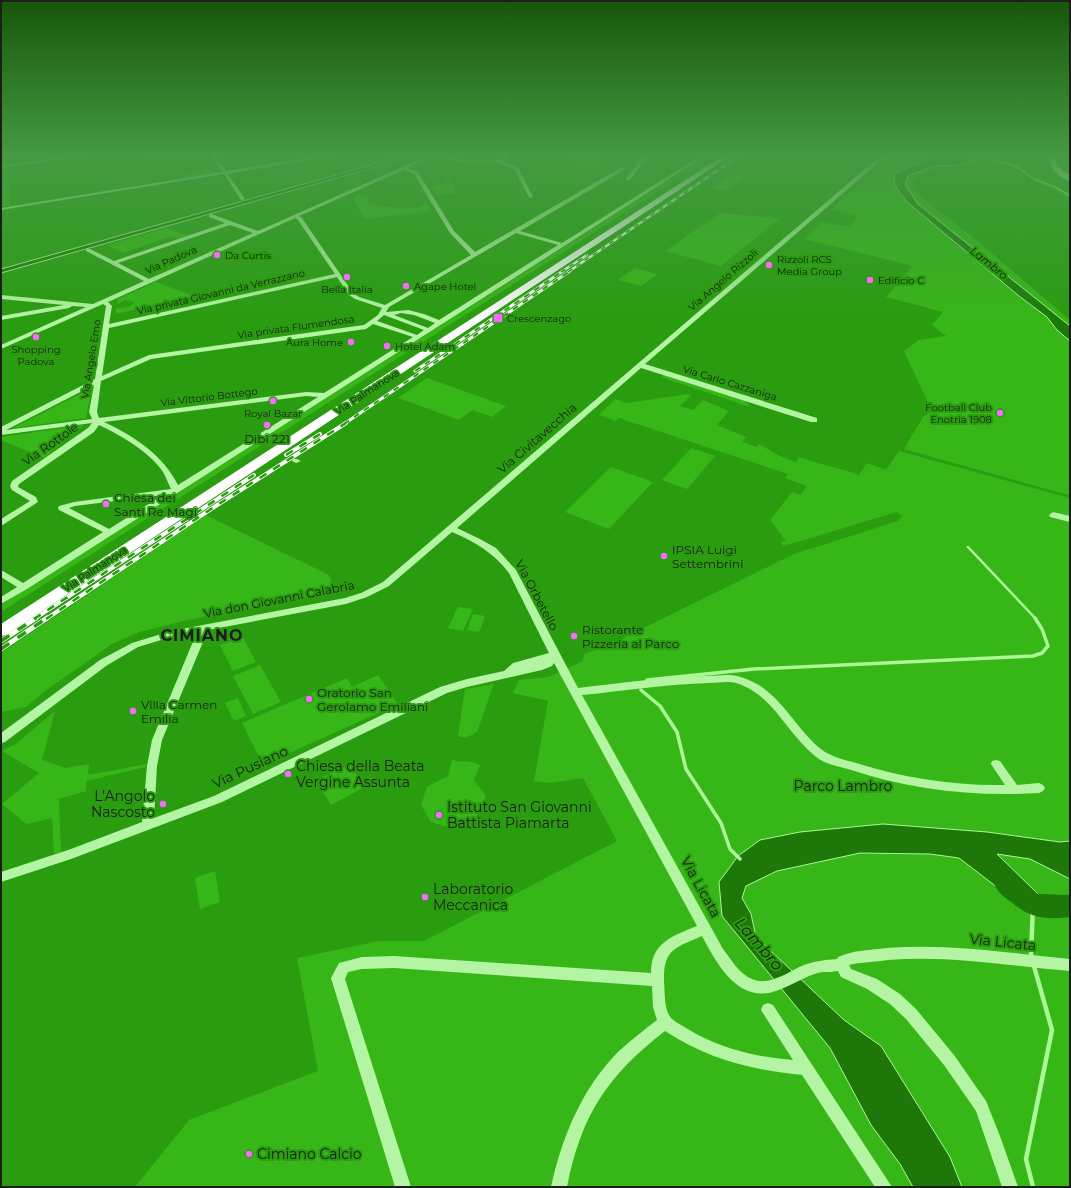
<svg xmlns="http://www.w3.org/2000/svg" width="1071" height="1188" viewBox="0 0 1071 1188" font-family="Montserrat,sans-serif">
  <rect width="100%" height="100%" fill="#2a9c10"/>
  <path fill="#37b617" d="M1,153H98L1,166Z
    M144,153H207L211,159L177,164L175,160L149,164Z
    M593,153L605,168L579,170L567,155Z
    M712,153H718L1,612V605Z
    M897,153H930V157L896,173L894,183L900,193L963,250L1047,317L1057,330L1070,341V491L1068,495L904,449L923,417L936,409L930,407L904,351L919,340L946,336L932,325L943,312L886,297L913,266L804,239L821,222L850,227L858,216L831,209L881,164L898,157Z
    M970,153C1006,153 1039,177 1070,193V201L1049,187L1031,180L1021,171L1010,166L982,159V161C967,169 954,164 938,168C929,170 921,175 913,181L917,194L976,240L1070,320V326L918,204L905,184L909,175L935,166L960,165L970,163L968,161L971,155Z
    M1055,153H1060L1070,163V175C1060,169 1054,166 1055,153Z
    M217,167L220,172L185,178L182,173Z
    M8,169L11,206L1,207V170Z
    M733,173L748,176L728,191L712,188Z
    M450,176L456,193L437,195L431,186L446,184L442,178L425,179Z
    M359,194L369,198L366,202C374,206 411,211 420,207C420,207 424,204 426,202L431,211L364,219L353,197Z
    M720,213L780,218L721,266L665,251Z
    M167,228L187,236L178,239L171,236L123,253L107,245Z
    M635,268L658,274L641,286L618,280Z
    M156,282L193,296L116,314V309L130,306L134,303L132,301L126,300L117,304L118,299Z
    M663,375L746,401L750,407L661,377Z
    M427,378L506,406L492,417L472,410L459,420L398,398Z
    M92,388L86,418L13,428Z
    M689,394L691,395L680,406L693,410L703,400L729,411L717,425L746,437L742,442L757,447L759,444L782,457L796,462L799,457C819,464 839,468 859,475L867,463L886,470L899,451L1070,498V1187H135L189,1120L318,1071L297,958L379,941H424L617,841L583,778L550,783L534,781L548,701L513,693L519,680L548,677L583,661L584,654L607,646L794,554L898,521L902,516L897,512L784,546L780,542L786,541L770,520L792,492L801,495L807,486L785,478L788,474L619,418L616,421L599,415L615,399L626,403Z
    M84,425L44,458L1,440V437Z
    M691,448L715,456L687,489L662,480Z
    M611,467L653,482L609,529L565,512Z
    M206,515L329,575L335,592L188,620L139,632L112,644L45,691L26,707L1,712V653Z
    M458,607L473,609L463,631L448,628Z
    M473,614L485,616L479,632L467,630Z
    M243,637L256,662L233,671L220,645Z
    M260,665L281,702L253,714L233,676Z
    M378,675L398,704L263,765L242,723L347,678L352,687Z
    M494,684L477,732L466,738L458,736L465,689Z
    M238,698L246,716L234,721L225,703Z
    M55,711L42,760L65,768L89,764L88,775L147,764L146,767L86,781V791L59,799L61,852L54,854L52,818L26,824L2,804L39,773L2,751L17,743Z
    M452,760C464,763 467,759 480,765L474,780L486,796L476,819L455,829L431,822L421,805L427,787L448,776Z
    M350,764L365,787L331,805L316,780Z
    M215,871L220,902L200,909L195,878Z"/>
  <path fill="#1d7809" stroke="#aaf896" d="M414,153H425L1,273V269Z
    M930,153L971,155L968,161L970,163L960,165L935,166L909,175L905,184L918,204L1070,326V341L1057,330L1047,317L1019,296L907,202C901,194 890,183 896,173L929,159Z
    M883,824L987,832L1060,842L1070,841V879L1030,859L997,854L1040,896L1015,901L959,858L930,854L860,853L777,871L746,886L742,898L751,914L756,937L844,1020L881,1046L950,1157L962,1187H913L900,1164L871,1125L830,1048L722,916L719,882L738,856L760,840L800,832Z"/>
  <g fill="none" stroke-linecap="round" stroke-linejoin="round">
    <path stroke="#aaf896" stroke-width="1.5" d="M988,158L1015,166L1036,180L1057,188L1070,196"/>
    <path stroke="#aaf896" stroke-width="2.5" d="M968,547L1036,619"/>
    <path stroke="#aaf896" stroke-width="3.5" d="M647,680L754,669L1033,656L1042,653L1048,646L1042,629L1035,618
      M641,690L660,706L677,732L686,769L721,823L730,849L740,859"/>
    <path stroke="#aaf896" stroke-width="4.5" d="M1031,955L1033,905
      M1033,1187L1026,1159L1052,1030L1034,966"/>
    <path fill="#1d7809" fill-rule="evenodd" d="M1006,873L1015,876L1038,894L1070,895V917C1045,920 1030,918 1011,902C1003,896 998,893 994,884L997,876Z"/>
    <path fill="#b4f5a4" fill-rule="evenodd" d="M92,153H106L1,168V166Z
      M210,153H229L216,156L226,171L336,153H348L228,174L245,199L243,200H241L224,174L1,210V208L222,172Z
      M434,153H440L438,155C456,159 487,166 504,157L505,153H509L508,159L502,162L518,167L533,197L531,198L529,197L514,169L498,163L459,162L434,156L408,168L418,172L454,231L475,252L622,167H626V169L520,231L562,243L705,153H710L27,589L1,604V597L17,587L1,577V570L23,583L103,532L59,510L58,508L59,506L74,502L171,489C168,483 166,477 163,472C150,452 120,435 99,425L94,432L19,484L18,487L36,497L38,502L1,526V519L30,501L12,490L10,486L12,481L88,428L92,423L1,435V427L95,379L106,306L103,304L1,349V345L86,307L72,306L69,308L1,320V316L64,305L1,299V295L93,304L144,281L86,251V249H90L114,261L225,223L209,217V215L211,214L258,231ZM404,170L414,174L450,233L471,255L385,305L359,297L353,293L302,218L299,216ZM295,218L298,220L335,274L109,324L112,306L108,302ZM230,225L253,233L149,279L118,263ZM516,233L558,245L439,320L424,314L408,310L386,312L389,307ZM337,277L349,295L355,299L382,308L378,315L364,325L149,355L102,376L109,328ZM401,313L414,315L435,323L428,328L394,315ZM384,315L424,330L417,335L377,321ZM373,324L413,337L324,393L306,392L99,418L97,412L101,381L151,359L366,329ZM94,385L89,412L92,419L6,430ZM306,396L318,397L178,485C163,455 134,436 104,422ZM163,495L109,529L69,508L75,506Z
      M646,153H651L630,180H626V178Z
      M891,153H895L896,157L877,164L645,364L817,418V422H811L641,368L457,528L480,539L496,548L516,570L578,688C621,683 664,677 707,676C717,676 728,674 737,676C779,686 792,726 822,750C832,757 845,760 856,763C904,778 954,786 1005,785L991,764L992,761L996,760L1000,761L1017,785L1039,783L1043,785L1045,788L1043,791L1039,793C974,797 911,790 848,769C837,766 824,764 815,756C786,733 773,694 736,683C728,681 717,683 709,683C666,684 624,691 582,695L723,949C731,959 739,974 752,979C770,987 789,971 804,965C815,961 825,960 837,959L838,957C854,950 870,950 887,948C948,943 1009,953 1070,959V971C1009,966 949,955 888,960C875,962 861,962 849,965L851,969L877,979L900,994L916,1009L954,1055L986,1101L1000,1136L1018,1187H1002L976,1111L944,1065L906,1019L890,1004L867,989L841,977L838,971C833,972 827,972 822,972C806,975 792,986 776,991C738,1004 717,964 702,936C675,948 663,949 664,982C665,992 664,1007 669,1015C672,1021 680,1024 686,1028C718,1048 755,1057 793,1060L761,1010L763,1005L768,1003L773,1005L892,1187H875L802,1075C752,1070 707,1059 665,1031C608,1075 581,1115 567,1187H551C562,1137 582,1088 619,1051C631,1040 644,1030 657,1020L653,1007L652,986L394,968L362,969L348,972L345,979L411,1187H395L331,978L339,963L362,957L394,956L651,973C651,942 673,936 697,926L554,663L552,666L542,670L467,687L447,693L222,802L71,859L1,882V872L71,849L142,822L147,766L152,740L197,632L171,637L138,647L106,666L5,742L1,743V733L100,660L132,643L171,631L345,598L361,593L383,582L873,162L891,155ZM452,532C475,542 494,553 509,573L549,653L513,663L504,671L467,679L440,687L214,796L154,818L157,766L162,740L208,630L346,604L367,597L389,586Z
      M293,459H297L301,461L296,463L292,461Z
      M1053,512L1070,516V522L1050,517L1049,515Z"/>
    <path fill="#fff" fill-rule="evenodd" d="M727,153H735L6,635L1,636V624Z
      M1048,153H1054L1057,166L1070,176V181C1057,177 1048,167 1048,153Z
      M1062,153H1070V157Z"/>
    <defs>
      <path id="rail-far3" d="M561,272L587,255
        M568,272L743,153"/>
      <path id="rail-far2" d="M415,371L563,271
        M344,424L570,271"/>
      <path id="rail-far1" d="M286,455L320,434
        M34,619L254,475
        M46,619L211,509L346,423"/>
      <path id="rail" d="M1,641L36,618
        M1,649L47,618"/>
    </defs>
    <use href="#rail-far3" stroke="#fff" stroke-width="2.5"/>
    <use href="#rail-far2" stroke="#fff" stroke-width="3"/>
    <use href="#rail-far1" stroke="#fff" stroke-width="4"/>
    <use href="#rail" stroke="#fff" stroke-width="5"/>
    <use href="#rail-far3" stroke="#2a9c10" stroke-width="1.5" stroke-dasharray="5" stroke-linecap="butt"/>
    <use href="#rail-far2" stroke="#2a9c10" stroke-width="2" stroke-dasharray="6" stroke-linecap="butt"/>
    <use href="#rail-far1" stroke="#2a9c10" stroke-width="2.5" stroke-dasharray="8" stroke-linecap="butt"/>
    <use href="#rail" stroke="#2a9c10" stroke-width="3.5" stroke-dasharray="10" stroke-linecap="butt"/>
  </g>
  <linearGradient id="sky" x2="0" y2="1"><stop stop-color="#175609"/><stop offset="0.48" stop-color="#449942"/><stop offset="1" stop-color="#449942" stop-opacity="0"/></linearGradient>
  <rect width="1071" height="320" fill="url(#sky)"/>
  <g fill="#fa68ff" stroke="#2a9c10" stroke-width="1.5">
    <circle cx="217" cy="255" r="4"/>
    <circle cx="769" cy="265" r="4"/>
    <circle cx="347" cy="277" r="4"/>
    <circle cx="870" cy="280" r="4"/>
    <circle cx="406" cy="286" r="4"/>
    <rect x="493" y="313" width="10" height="10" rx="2"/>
    <circle cx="36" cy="337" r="4"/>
    <circle cx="351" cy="342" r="4"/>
    <circle cx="387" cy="346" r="4"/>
    <circle cx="273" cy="401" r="4"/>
    <circle cx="1000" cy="413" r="4"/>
    <circle cx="267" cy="425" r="4"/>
    <circle cx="106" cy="504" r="4"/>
    <circle cx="664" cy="556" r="4"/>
    <circle cx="574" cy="636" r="4"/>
    <circle cx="309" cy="699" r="4"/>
    <circle cx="133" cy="711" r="4"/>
    <circle cx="288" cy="774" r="4"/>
    <circle cx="163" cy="804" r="4"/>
    <circle cx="439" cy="815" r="4"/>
    <circle cx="425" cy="897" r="4"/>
    <circle cx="249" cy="1154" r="4"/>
  </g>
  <g text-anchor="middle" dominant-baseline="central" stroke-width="4" stroke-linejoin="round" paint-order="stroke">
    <g font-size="10" fill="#1d1d1d" stroke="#2a9c10" text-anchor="start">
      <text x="225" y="255">Da Curtis</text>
      <text x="777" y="259">Rizzoli RCS<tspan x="777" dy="12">Media Group</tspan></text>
      <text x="878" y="280">Edificio C</text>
      <text x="414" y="286">Agape Hotel</text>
      <text x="347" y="289" text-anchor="middle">Bella Italia</text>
      <text x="507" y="318">Crescenzago</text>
      <text x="343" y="342" text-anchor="end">Aura Home</text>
      <text x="395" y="346">Hotel Adam</text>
      <text x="36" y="349" text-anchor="middle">Shopping<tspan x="36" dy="12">Padova</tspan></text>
      <text x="992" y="407" text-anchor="end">Football Club<tspan x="992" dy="12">Enotria 1908</tspan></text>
      <text x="273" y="413" text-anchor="middle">Royal Bazar</text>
    </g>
    <g font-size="10" fill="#1d1d1d" stroke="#2a9c10">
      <text transform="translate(171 260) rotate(-24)">Via Padova</text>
      <text transform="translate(723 280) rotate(-41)">Via Angelo Rizzoli</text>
      <text transform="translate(221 292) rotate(-13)">Via privata Giovanni da Verrazzano</text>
      <text transform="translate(296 327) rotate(-8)">Via privata Flumendosa</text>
      <text transform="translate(91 359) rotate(-81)">Via Angelo Emo</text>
      <text transform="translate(730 383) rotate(17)">Via Carlo Cazzaniga</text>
      <text transform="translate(367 392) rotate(-33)">Via Palmanova</text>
      <text transform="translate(209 397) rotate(-7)">Via Vittorio Bottego</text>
      <text transform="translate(95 569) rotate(-33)">Via Palmanova</text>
    </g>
    <g font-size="11" font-style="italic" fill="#1a1d19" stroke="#2a9c10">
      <text transform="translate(989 263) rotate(39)">Lambro</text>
    </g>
    <g font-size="12" fill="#1d1d1d" stroke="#2a9c10" text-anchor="start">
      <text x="267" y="438" text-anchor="middle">Dibi 221</text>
      <text x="114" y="497">Chiesa dei<tspan x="114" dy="14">Santi Re Magi</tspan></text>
      <text x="672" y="549">IPSIA Luigi<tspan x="672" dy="14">Settembrini</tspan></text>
      <text x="582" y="629">Ristorante<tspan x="582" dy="14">Pizzeria al Parco</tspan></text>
      <text x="317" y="692">Oratorio San<tspan x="317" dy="14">Gerolamo Emiliani</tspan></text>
      <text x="141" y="704">Villa Carmen<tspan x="141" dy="14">Emilia</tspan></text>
    </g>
    <g font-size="12" fill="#1d1d1d" stroke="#2a9c10">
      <text transform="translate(537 438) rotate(-41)">Via Civitavecchia</text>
      <text transform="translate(50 444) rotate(-35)">Via Rottole</text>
      <text transform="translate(537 595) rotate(62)">Via Orbetello</text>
      <text transform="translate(279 599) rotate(-11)">Via don Giovanni Calabria</text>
    </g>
    <g font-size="14" fill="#1d1d1d" stroke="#2a9c10" text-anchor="start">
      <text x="296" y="766">Chiesa della Beata<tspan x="296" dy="16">Vergine Assunta</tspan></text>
      <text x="155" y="796" text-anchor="end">L'Angolo<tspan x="155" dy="16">Nascosto</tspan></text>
      <text x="447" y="807">Istituto San Giovanni<tspan x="447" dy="16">Battista Piamarta</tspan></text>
      <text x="433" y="889">Laboratorio<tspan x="433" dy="16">Meccanica</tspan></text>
      <text x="257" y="1154">Cimiano Calcio</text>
    </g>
    <g font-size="14" fill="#1d1d1d" stroke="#2a9c10">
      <text transform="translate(250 767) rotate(-25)">Via Pusiano</text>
      <text transform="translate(701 887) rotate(61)">Via Licata</text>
      <text transform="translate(1003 942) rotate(6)">Via Licata</text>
    </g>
    <g font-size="14" fill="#1b1d1a" stroke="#2a9c10">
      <text x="843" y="786">Parco Lambro</text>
    </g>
    <g font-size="16" font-weight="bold" letter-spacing="1" fill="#1d1d1d" stroke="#2a9c10">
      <text x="202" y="635">CIMIANO</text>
    </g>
    <g font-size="16" font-style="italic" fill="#1a1d19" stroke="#2a9c10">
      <text transform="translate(759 944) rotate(49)">Lambro</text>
    </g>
  </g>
  <rect width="1071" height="1188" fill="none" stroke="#1d1d1d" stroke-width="4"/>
</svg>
